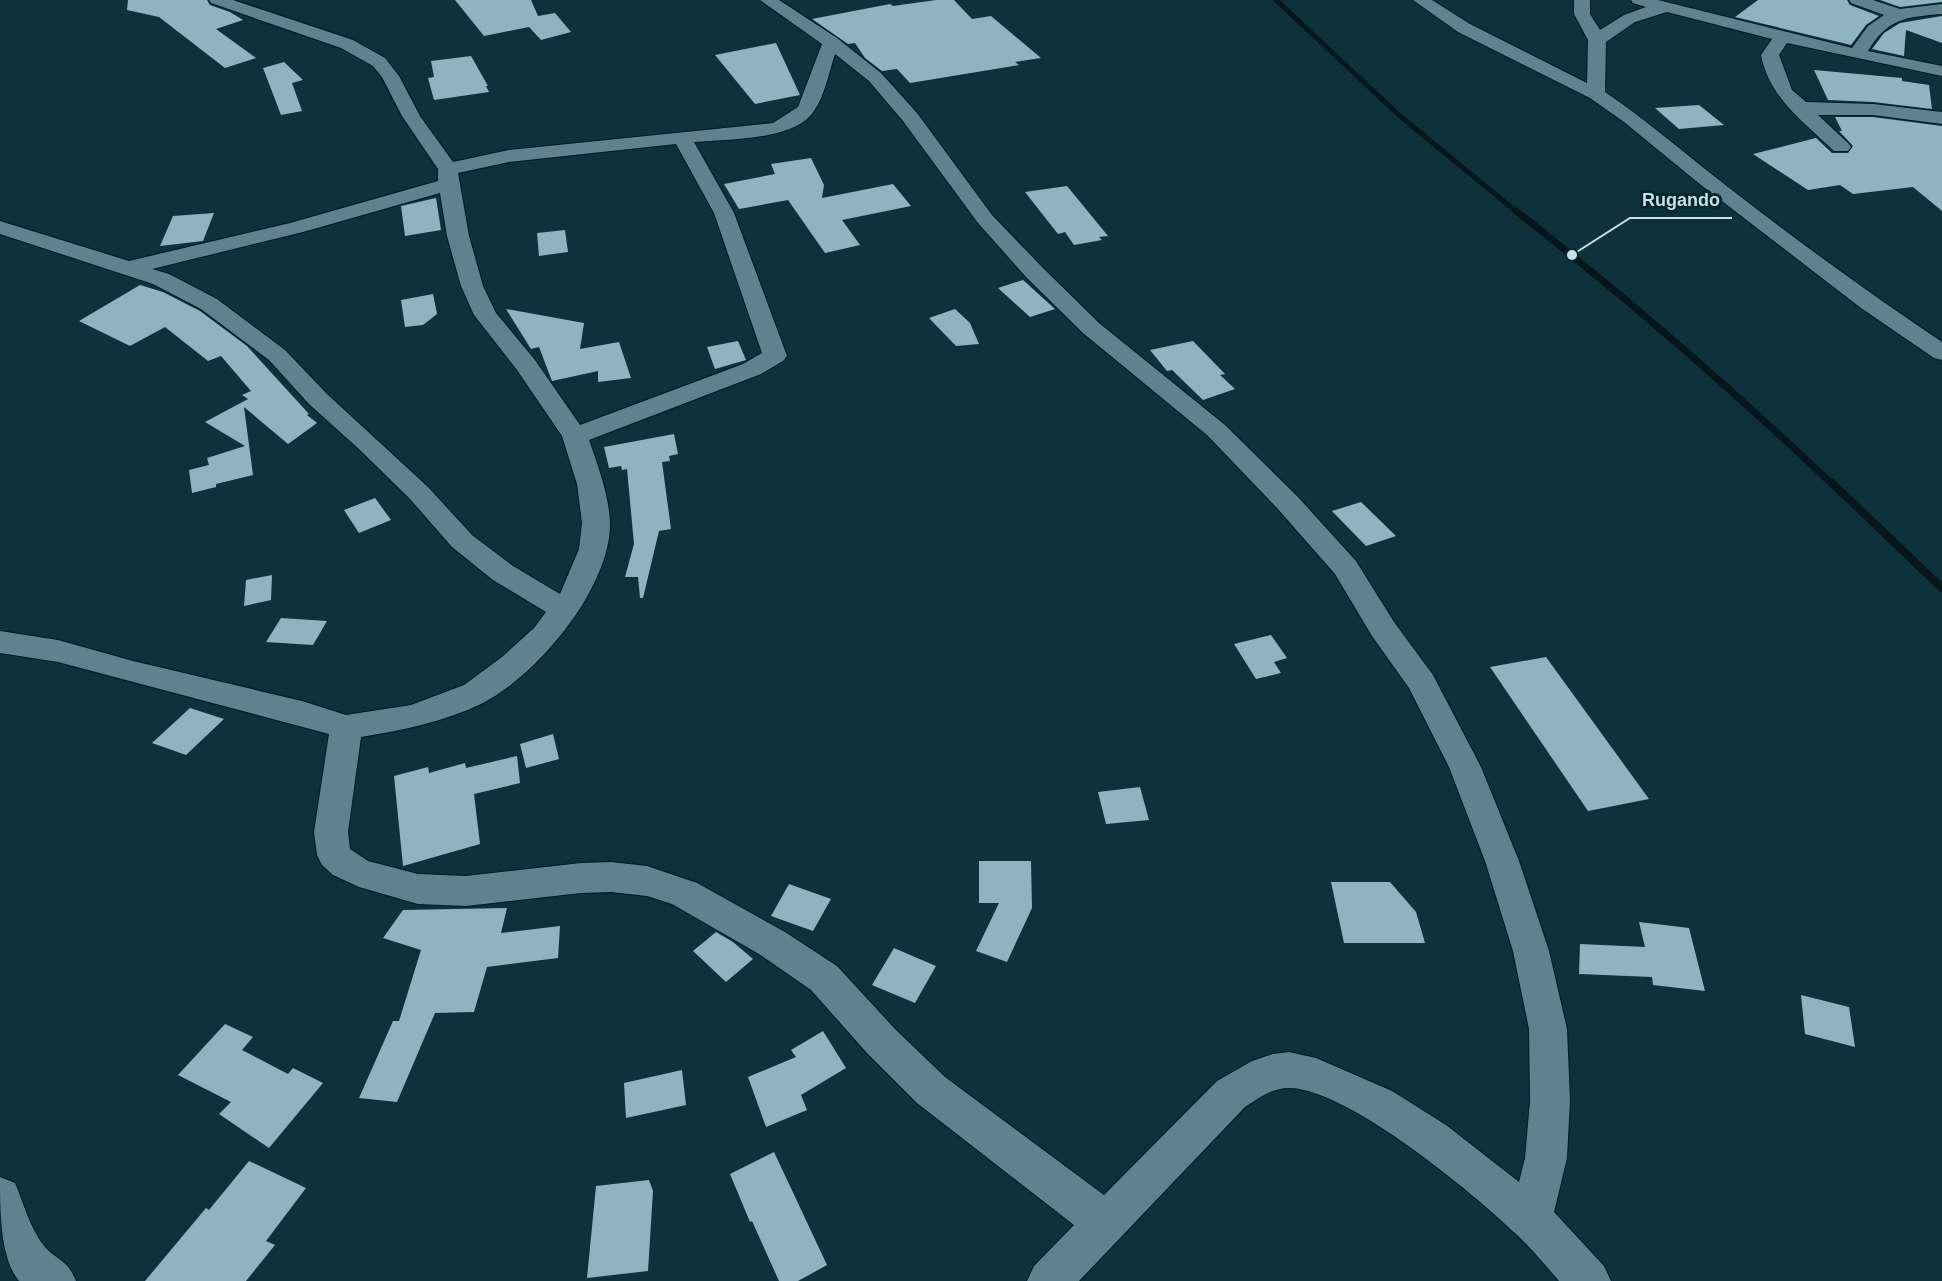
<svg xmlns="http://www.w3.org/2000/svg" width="1942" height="1281" viewBox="0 0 1942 1281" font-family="Helvetica,sans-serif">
  <rect width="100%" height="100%" fill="#0d323c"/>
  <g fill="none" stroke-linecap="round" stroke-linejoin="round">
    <path stroke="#07161a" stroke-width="5" d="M1276,0L1400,116L1518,213"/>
    <path stroke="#07161a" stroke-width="7" d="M1516,211C1626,297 1732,389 1833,485"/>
    <path stroke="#07161a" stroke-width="8" d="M1832,483L1942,588"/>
  </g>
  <path fill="#8eb4c0" d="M128,0H207L210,5L230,12L243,20L216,29L256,58L225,68L159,17L127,10Z
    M455,0H531L538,16L555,13L571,32L541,40L529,27L484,36Z
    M936,0H954L972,19L991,16L1041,58L1015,62L1019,65L910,83L897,69L882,71L865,58L855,43L848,44L812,19L890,4L893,6Z
    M1758,0H1847L1850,5L1879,16L1866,25L1851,45L1735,17Z
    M1880,0H1942V2L1900,7Z
    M1942,16V43L1906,30L1904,56L1872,49L1884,33L1900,23Z
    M776,43L800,95L755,104L715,55Z
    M471,56L488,86H486L489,92L434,100L428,78L434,77L431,61Z
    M284,62L303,80L292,83L302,111L281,115L263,68Z
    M1814,70L1902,78V81L1929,85L1932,109L1873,102L1828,100Z
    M1699,105L1724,125L1679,129L1655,108Z
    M1835,117H1873L1942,126V211L1913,187L1853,194L1840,185L1808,190L1753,154L1816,138L1832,153H1848L1853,146L1839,131H1842Z
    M811,158L824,185L822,198L893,184L911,206L842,220L860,245L825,253L788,200L739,209L724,184L775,174L771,164Z
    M1067,186L1108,236L1099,237L1102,240L1074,245L1065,232L1058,234L1025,192Z
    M436,198L441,230L405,236L401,206Z
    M214,213L203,241L160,246L173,216Z
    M565,230L568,252L539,256L537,233Z
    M1023,280L1055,309L1030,317L998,288Z
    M140,285L163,292L200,311L247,346L309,414L307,415L317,423L288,444L244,407L253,475L216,484V487L192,493L189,470L209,465L207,458L245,446L205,422L248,399L242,395L251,391L221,356L208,361L165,327L130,346L79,321Z
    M433,294L437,314L423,325L405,327L401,300Z
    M506,309L584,323L580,349L619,342L631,378L598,382V371L552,381L539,347L531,349Z
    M955,309L970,323L979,344L956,346L929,318Z
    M738,341L746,360L715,369L707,347Z
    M1193,341L1225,374L1220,375L1235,389L1203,400L1172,370L1167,371L1150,350Z
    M674,434L678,454L669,456L670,461L662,462L671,529L659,531L643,598H640L638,577H625L634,544L627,469L622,470L621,466L609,468L604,447Z
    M375,498L391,520L359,533L344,510Z
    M1361,502L1396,536L1366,546L1332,511Z
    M272,575L271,600L244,606L246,580Z
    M281,618L327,621L313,645L266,642Z
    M1271,635L1287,658L1274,662L1281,673L1256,679L1234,644Z
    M1546,657L1649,799L1588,811L1490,667Z
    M190,708L224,719L186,755L152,743Z
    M553,734L559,759L526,768L520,744Z
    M517,756L520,783L474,794L480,844L403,866L394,776L428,767L429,773L465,763L466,768Z
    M1140,787L1149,820L1106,824L1098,792Z
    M979,861H1031L1032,908L1007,962L976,951L999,903H979Z
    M1331,882H1390L1416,912L1425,943H1344Z
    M789,884L831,899L813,931L771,916Z
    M507,908L501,933L560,926L558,958L487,967L474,1012L435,1013L397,1102L359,1098L393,1021H399L421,950L383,938L403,910Z
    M1639,922L1689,928L1705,991L1653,985L1652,977L1579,974L1580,944L1645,947Z
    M716,932L733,942L753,959L726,982L693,951Z
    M894,948L936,966L915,1003L872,985Z
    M1801,995L1849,1007L1855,1047L1805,1034Z
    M225,1024L253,1037L242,1050L288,1074L293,1068L323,1083L269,1148L219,1114L231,1102L178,1075Z
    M823,1031L846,1068L801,1095L807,1110L766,1127L748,1077L796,1057L791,1050Z
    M682,1070L686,1105L626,1118L624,1083Z
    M774,1152L827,1265L798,1281H779L752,1221L750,1222L730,1174Z
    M249,1161L306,1188L266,1241L275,1245L246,1281H145L206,1208L209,1210Z
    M649,1180L653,1191L648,1271L587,1278L596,1186Z"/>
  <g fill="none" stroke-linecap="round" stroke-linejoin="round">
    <defs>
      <path id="minor" d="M209,0H233L353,40L385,58L399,76L420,116L453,162L509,150L773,123L798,107L822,44L760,0H779L837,38L881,73L917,113L992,215L1042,267L1099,323L1225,425L1297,496L1356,561L1394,622L1433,675L1481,767L1519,861L1549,951L1567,1029L1570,1101L1567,1158L1554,1212L1604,1266L1611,1281H1559C1545,1265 1531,1248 1516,1234C1472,1192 1350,1091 1291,1088C1273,1087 1259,1098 1245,1107L1079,1281H1027L1034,1266L1074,1225L917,1103L867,1053L811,990L759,954L672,904L647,896L611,892L581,893L466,906L418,904L359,887L333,875L322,865L317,855L314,832L329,734L58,662L0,653V631L58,640L133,661L302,701L346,715L411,705L464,685L502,657L534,628L546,612L493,580L452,547L410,499L360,450L309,404L269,360L201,309L153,284L0,234V221L129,261L290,223L438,181V169L402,116L382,77L373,66L341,48L211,3ZM835,54L869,81L903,121L978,223L1026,277L1083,333L1207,435L1277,508L1335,574L1372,636L1409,688L1449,767L1485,861L1513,951L1529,1029L1530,1101L1525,1158L1519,1182L1446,1125L1392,1091L1316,1058L1289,1052L1273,1054L1252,1061L1217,1081L1104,1195L945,1077L895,1029L837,966L785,932L697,883L647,866L611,862L581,863L466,876L418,874L368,861L350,849L348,832L361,737C403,730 444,722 483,703C538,675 611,587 610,523C609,495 598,466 589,440L761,374L783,361L787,356L734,213L694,142C726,139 795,141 814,111C825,95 829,72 835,54ZM676,144L714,213L762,353L743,364L580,425L535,360L496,313L483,286L469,236L458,173L509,162ZM440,193L447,236L461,286L474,315L517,370L562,436L577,484L582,523L579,549L560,594L513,566L472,535L428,487L327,394L285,350L217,299L169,274L152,269L303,232Z
        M1413,0H1432L1470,24L1587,83L1588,40L1574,14V0H1590V14L1600,30L1624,15L1646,7L1633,3L1631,0H1658L1852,48L1868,26L1884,15L1851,3L1849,0H1873L1900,9L1942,4V14C1906,17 1888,18 1868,51L1942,66V76L1787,43L1779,55L1792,90L1806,102L1873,104L1942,112V124L1873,115H1818L1848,143L1851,147L1848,151H1834C1804,122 1769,98 1761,55L1772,39L1667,12L1635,22L1606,42L1605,92C1642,117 1675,145 1710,173C1785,232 1863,289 1942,342V360L1934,358L1861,308L1696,181L1624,122L1590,98L1458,32Z
        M0,1177L15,1183C24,1204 30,1229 45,1247C59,1262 67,1259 76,1281H19C0,1258 0,1210 0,1177Z"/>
    </defs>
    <use href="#minor" stroke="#001920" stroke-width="2"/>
    <use href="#minor" fill="#5e838e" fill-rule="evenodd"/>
  </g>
  <path fill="none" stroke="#ccdfe5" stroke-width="2" d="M1572 255L1630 218H1732"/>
  <circle fill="#ccdfe5" stroke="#022832" stroke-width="2" cx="1572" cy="255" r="6"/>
  <g font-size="18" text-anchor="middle" font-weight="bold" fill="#ccdfe5" stroke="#022832" stroke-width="6" stroke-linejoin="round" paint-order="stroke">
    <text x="1681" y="206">Rugando</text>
  </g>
</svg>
